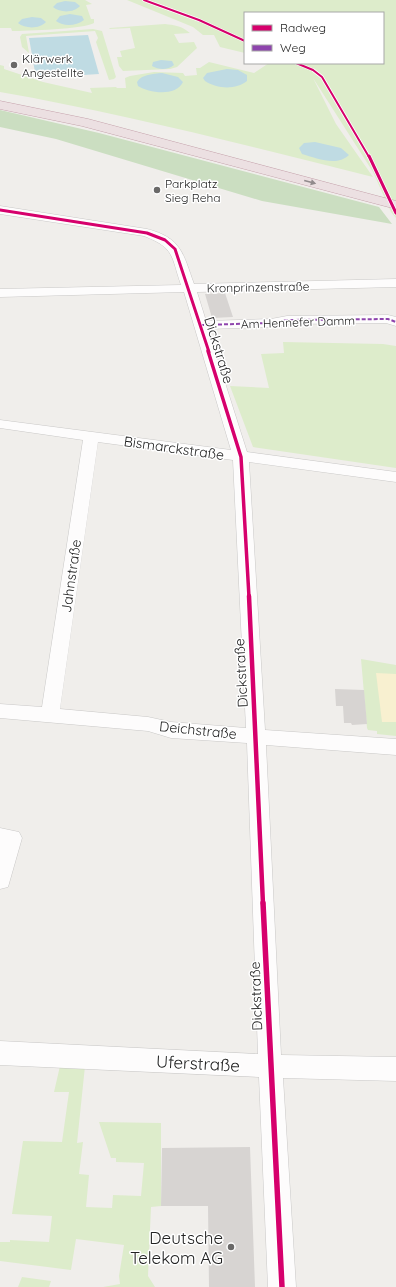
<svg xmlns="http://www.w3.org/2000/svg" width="396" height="1287" font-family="Quicksand,sans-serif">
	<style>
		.grass { fill: #ddeccb }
		.forest { fill: #cbdec1 }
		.sand { fill: #f8f0d0 }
		.water { fill: #bfdbe3 }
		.building { fill: #d7d4d2 }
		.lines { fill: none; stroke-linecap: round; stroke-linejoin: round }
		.minor-casing { stroke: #c9c8c7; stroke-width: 1 }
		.motorway-casing { stroke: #c5a2ac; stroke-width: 1 }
		.minor { fill: #fdfcfc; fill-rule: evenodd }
		.motorway { fill: #ece0e2; fill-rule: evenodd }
		.quiet { stroke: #8e44ad; stroke-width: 2; stroke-dasharray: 4 2; stroke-linecap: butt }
		.cycleway-far4-casing { stroke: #fff; stroke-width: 3.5 }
		.cycleway-far3-casing { stroke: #fff; stroke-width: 4.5 }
		.cycleway-far2-casing { stroke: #fff; stroke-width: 5.5 }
		.cycleway-far1-casing { stroke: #fff; stroke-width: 7 }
		.cycleway-casing { stroke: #fff; stroke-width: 8 }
		.cycleway-far4 { stroke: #d6006c; stroke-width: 2 }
		.cycleway-far3 { stroke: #d6006c; stroke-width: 3 }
		.cycleway-far2 { stroke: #d6006c; stroke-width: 3.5 }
		.cycleway-far1 { stroke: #d6006c; stroke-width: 4.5 }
		.cycleway { stroke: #d6006c; stroke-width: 5.5 }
		.oneway { fill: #918a8c }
		.poi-dot { fill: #6a6968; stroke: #fff; stroke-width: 1.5 }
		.labels { text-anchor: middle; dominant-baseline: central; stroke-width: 3; stroke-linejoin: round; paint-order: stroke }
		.far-poi-label { font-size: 12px; fill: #222; stroke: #fff; text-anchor: start }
		.far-street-label { font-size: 12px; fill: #222; stroke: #fff }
		.street-label { font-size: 14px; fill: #222; stroke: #fff }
		.near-street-label { font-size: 17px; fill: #222; stroke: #fff }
		.near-poi-label { font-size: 17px; fill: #222; stroke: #fff; text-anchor: end }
	</style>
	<rect width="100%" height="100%" fill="#f0eeeb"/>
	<path class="grass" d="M0 0H85L92 4 86 5 91 19H94V23C85 29 26 31 12 31L11 28H0Z
		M127 0H396V218L391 212 373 172 313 78 336 124 373 177C249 146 126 114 0 92V65L4 66V69L43 82 92 93 90 88 116 87 117 88H126L125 78 130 76 154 72 183 73 185 76 197 75 196 68H200L209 62 254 73 269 63H383V13H245V53L220 47 214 35H203L193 27Z
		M165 24C174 25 182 26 190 33L174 34 179 43 194 42 197 48 177 67 170 69 123 71 119 66 117 57H122L120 51 135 48 130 28 109 29 110 28Z
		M93 29 102 31 116 77 114 79 109 80 96 42 98 38 95 31 26 36 29 53 22 47 20 37 22 34Z
		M283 342 383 344 396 346V468L253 447 230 386 269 388 261 354 284 353Z
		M361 659 396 665V736L377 734V731L368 730 367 728Z
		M60 1066H85L77 1143 83 1142 79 1174 89 1175 86 1207 112 1208 113 1195 141 1196 144 1163 116 1162V1158H111L99 1122 161 1123V1206L151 1207 148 1276 155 1287H103L120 1284 119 1276 124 1245 76 1239 71 1270 0 1261V1242H10V1240L49 1242 52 1216 12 1214 23 1141 62 1142 69 1092H54Z
		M22 1277 51 1281 49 1287H18Z"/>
	<path class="forest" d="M0 110 99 133 379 207 392 224 262 201 56 139 0 127Z"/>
	<path class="sand" d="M376 673 396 674V722H382Z"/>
	<path class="water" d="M65 1 75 2 80 6C74 13 60 13 53 7L57 3Z
		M70 14 82 16 84 20C76 26 64 27 56 21L60 16Z
		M32 17 41 18 46 22C40 29 25 29 18 23L22 19Z
		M88 35 99 74 36 78 29 38Z
		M161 60 172 61 174 65C168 70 159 70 152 66L153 62Z
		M227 69 238 70 247 75V81C236 90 217 89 205 81L203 78 207 73Z
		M162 73 178 77 183 82C176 97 149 93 138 86L137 82C142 74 153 74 162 73Z
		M315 142 341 148 349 155C337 167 316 158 302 154L299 148 304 143Z"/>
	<path class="building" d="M225 293 233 317 212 318 205 294Z
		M335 689 364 690 367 724 352 725 351 723H344L343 706H336Z
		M250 1147 255 1287H209L208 1206H161L162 1148Z"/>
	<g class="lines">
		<g class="minor-casing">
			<path id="minor" d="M0 206 147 229C182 238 183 254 194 284L396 279V287L197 292 206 321 271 319 287 316 388 315 396 317V326L386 323 287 324 271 327 208 329 247 452 396 472V482L249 462 265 730 396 739V755L266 745 281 1055 396 1057V1081L283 1078 296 1287H268L259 1077 0 1065V1041L258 1054 247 743 171 738 148 731 0 718V704L42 707 83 440 0 428V420L231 450 184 292 0 297V289L181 285C171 256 175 248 144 236L0 214ZM98 442 233 460 246 728 171 722 148 717 60 709Z
				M0 828 19 832 22 838 8 887 0 889Z"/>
		</g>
		<g class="motorway-casing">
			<path id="motorway" d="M0 101 88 119 396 201V209L82 126 0 109Z"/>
		</g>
		<use href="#minor" class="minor"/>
		<use href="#motorway" class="motorway"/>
		<path class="quiet" d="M200 325 271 323 287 320 388 319 396 322"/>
		<g class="cycleway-far4-casing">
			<path id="cycleway-far4" d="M144 0 199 20 245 41
				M296 63 313 70 322 77 369 157"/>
		</g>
		<g class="cycleway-far3-casing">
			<path id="cycleway-far3" d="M369 156 396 213
				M0 210 147 233 165 240 175 249 209 352"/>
		</g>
		<g class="cycleway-far2-casing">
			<path id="cycleway-far2" d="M208 351 241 457 249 597"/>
		</g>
		<g class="cycleway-far1-casing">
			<path id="cycleway-far1" d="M249 596 263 904"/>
		</g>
		<g class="cycleway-casing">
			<path id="cycleway" d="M263 903 282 1287"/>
		</g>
		<use href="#cycleway-far4" class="cycleway-far4"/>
		<use href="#cycleway-far3" class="cycleway-far3"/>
		<use href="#cycleway-far2" class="cycleway-far2"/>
		<use href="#cycleway-far1" class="cycleway-far1"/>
		<use href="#cycleway" class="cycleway"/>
	</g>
	<defs><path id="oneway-solid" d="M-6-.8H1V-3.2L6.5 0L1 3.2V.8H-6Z"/></defs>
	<use class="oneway" href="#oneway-solid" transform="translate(310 182) rotate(15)"/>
	<g class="poi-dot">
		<circle cx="14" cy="65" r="4"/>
		<circle cx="157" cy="190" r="4"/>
		<circle cx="231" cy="1247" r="4"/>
	</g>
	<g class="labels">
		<g class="far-poi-label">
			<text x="22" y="58">Klärwerk<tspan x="22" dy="14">Angestellte</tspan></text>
			<text x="165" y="183">Parkplatz<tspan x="165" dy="14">Sieg Reha</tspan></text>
		</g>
		<g class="far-street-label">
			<text transform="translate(258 287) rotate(-1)">Kronprinzenstraße</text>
			<text transform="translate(298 322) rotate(-2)">Am Hennefer Damm</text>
		</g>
		<g class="street-label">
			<text transform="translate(219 350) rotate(73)">Dickstraße</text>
			<text transform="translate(174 448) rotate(8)">Bismarckstraße</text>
			<text transform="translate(71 576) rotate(-82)">Jahnstraße</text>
			<text transform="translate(241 673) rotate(-93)">Dickstraße</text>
			<text transform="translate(198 730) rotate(6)">Deichstraße</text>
			<text transform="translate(256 996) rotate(-92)">Dickstraße</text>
		</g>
		<g class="near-street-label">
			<text transform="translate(198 1063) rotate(3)">Uferstraße</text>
		</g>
		<g class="near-poi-label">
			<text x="223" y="1237">Deutsche<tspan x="223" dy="20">Telekom AG</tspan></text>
		</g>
	</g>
	<rect x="244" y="12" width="140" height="52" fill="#ffffff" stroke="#a7a7a7"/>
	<rect x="252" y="25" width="20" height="6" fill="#d6006c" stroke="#a7a7a7"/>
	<text x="280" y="32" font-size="12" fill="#222222">Radweg</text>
	<rect x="252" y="45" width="20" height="6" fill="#8e44ad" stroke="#a7a7a7"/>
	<text x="280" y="52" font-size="12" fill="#222222">Weg</text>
</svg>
